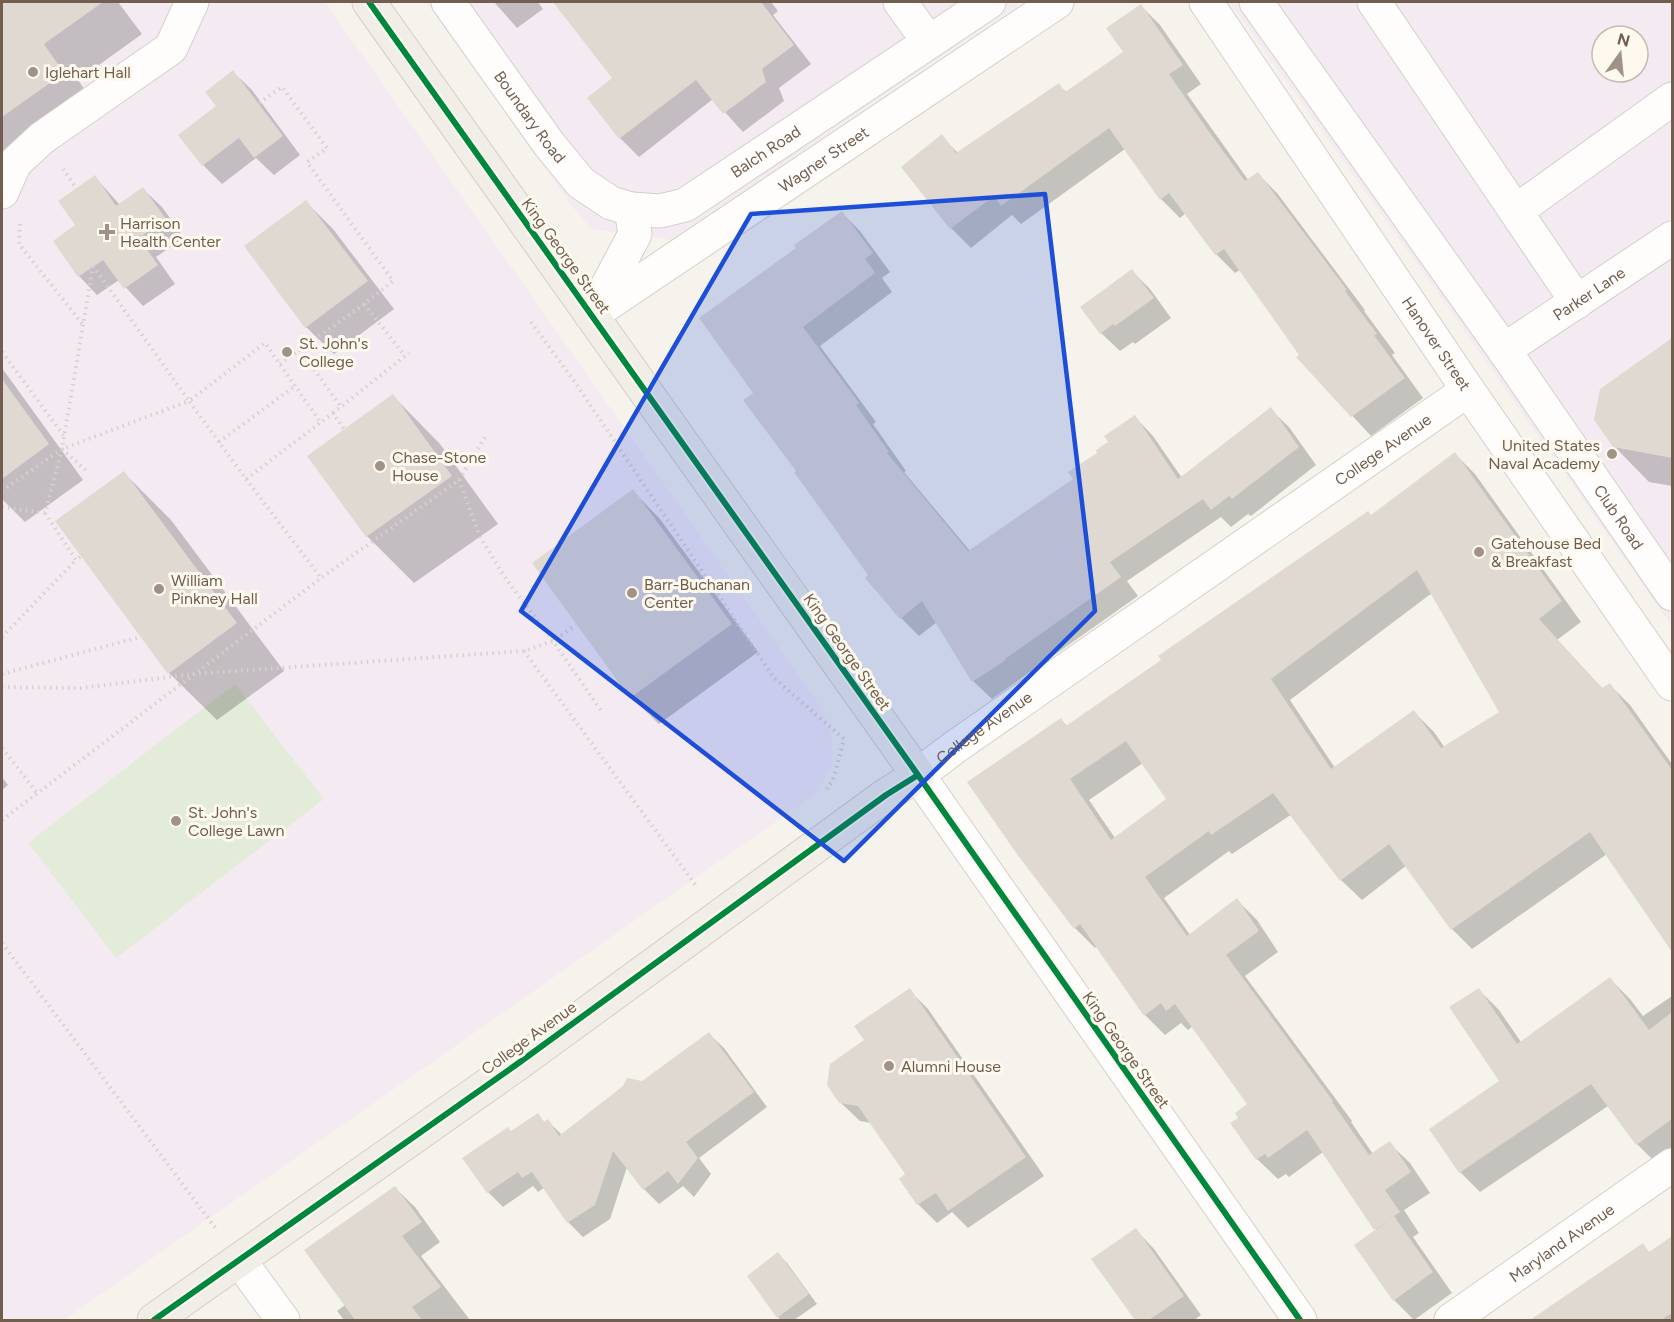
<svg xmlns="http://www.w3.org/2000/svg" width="1674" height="1322" font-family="Figtree,sans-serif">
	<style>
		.education { fill: #f4ebf2; fill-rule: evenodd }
		.green { fill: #e2ecd8 }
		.shadow { fill: #0003; fill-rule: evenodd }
		.building { fill: #dfd9d2; fill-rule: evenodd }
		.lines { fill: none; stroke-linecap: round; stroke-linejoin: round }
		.minor-casing { stroke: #d5d0ca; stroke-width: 35 }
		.major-casing { stroke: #d5cec7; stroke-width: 35 }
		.path { stroke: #d7d1cc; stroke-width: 4; stroke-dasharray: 1.5 4.5; stroke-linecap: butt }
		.minor { stroke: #fefdfc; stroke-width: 33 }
		.major { stroke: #f1eee7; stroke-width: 33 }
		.cycleway-casing { stroke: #fdf9ee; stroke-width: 10 }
		.cycleway { stroke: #00873e; stroke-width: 6 }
		.marked { fill: #1d4ed8; fill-opacity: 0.2; stroke: #1d4ed8; stroke-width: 4.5; stroke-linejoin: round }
		.poi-dot { fill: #a09286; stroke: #fdf9ee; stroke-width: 2 }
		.labels { text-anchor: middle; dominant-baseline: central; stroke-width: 6; stroke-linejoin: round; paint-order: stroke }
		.poi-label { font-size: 16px; fill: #725e4f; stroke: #fdf9ee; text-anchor: start }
		.street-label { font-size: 16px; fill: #725e4f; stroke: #fdf9ee }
	</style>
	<rect width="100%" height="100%" fill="#f6f3ec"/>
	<path class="education" d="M2 2H325L818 703 831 730 832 764 817 793 64 1320H2Z
		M426 2H1022L671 240 635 234 592 230 571 205Z
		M1229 2H1672V627L1430 282ZM1602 36H1638V72H1602Z"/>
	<path class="green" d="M235 684 324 799 116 958 28 843Z"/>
	<path class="shadow" d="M2 2H118L142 34 78 80 98 109 16 166 2 151Z
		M494 2H538L543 9 517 28Z
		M624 2H771L778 11 773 15 811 64 779 88 784 101 743 132 713 99 639 157 620 138 589 99 615 79 581 35Z
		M1141 6 1160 25 1201 84 1187 94 1249 181 1258 174 1277 193 1365 310 1364 311 1395 353 1392 355 1423 398 1371 436 1298 357 1301 355 1240 270 1235 273 1216 254 1186 213 1180 218 1161 199 1125 149 1021 224 1012 215 971 248 951 228 903 167 941 136 959 154 1059 85 1067 93 1125 52Z
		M233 72 252 90 300 155 274 175 256 158 222 184 203 165 218 107Z
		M95 177 120 205 143 189 162 207 184 238 156 257 175 284 143 306 119 280 97 295 79 276 77 226Z
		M306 202 333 229 394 309 334 354 306 327Z
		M842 213 860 231 890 272 882 278 892 292 820 346 876 422 873 424 906 471 904 472 970 551 1075 479 1135 417 1153 436 1182 478 1270 409 1289 427 1316 465 1251 516 1248 514 1231 527 1221 517 1127 581 1138 596 992 699 973 681 937 622 919 636 901 618 798 471 755 393 798 248Z
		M1132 271 1150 289 1171 318 1135 344 1133 342 1120 351 1101 333Z
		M1672 340V486L1649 482 1614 446 1601 390Z
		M2 368 83 480 25 522 2 499Z
		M393 396 440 444 498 524 414 583 367 536Z
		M1455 454 1475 474 1581 622 1557 640 1603 689 1610 685 1630 705 1672 764V949L1607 854 1472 949 1452 929 1407 865 1362 900 1341 880 1292 814 1232 854 1229 851 1164 898 1190 935 1237 900 1257 920 1278 952 1245 976 1352 1121 1351 1122 1373 1154 1389 1143 1410 1163 1430 1193 1404 1210 1419 1233 1413 1237 1452 1293 1414 1320 1394 1300 1377 1230 1323 1152 1289 1177 1286 1174 1278 1179 1257 1159 1232 1124 1240 1118 1250 1104 1193 1026 1188 1030 1181 1023 1165 1035 1145 1015 1097 946 1095 948 1075 928 1061 720 1068 727 1371 516ZM1432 593 1501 713 1445 748 1434 732 1414 712 1335 768 1290 700ZM1143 763 1169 799 1115 838 1089 800Z
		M124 473 171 520 284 671 217 720 169 673 57 521Z
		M633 491 660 519 758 652 659 724 631 697Z
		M2 777 8 785 2 790Z
		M1610 979 1630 999 1643 1016 1672 996V1153L1657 1164 1637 1144 1608 1106 1480 1192 1460 1172 1501 1081 1479 990 1499 1010 1521 1042Z
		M909 990 928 1009 1044 1176 968 1228 952 1212 937 1223 918 1204 901 1179 907 1175 871 1123 860 1121 840 1102 866 1041Z
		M709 1034 724 1048 767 1107 699 1158 711 1174 694 1197 683 1186 659 1204 644 1189 627 1167 610 1219 583 1237 568 1222 545 1187 538 1192 533 1186 503 1207 488 1192 512 1133 538 1115 545 1123 548 1121 562 1135 643 1083Z
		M395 1188 415 1207 440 1242 421 1256 470 1320H344L337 1311 345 1305Z
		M1136 1230 1154 1249 1201 1315 1194 1320H1137L1094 1260Z
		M1672 1238V1320H1536L1642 1245 1650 1253Z
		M778 1254 787 1263 817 1304 794 1320H781L778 1317Z"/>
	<path class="building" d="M2 2H103L44 44 64 73 2 117Z
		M553 2H761L794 45 762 69 766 82 723 114 696 80 619 139 587 98 612 78Z
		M1141 4 1183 65 1169 74 1207 129 1245 181 1258 172 1347 290 1345 291 1377 334 1374 335 1405 378 1351 417 1296 357 1299 355 1224 249 1215 255 1169 193 1160 200 1109 128 1001 206 994 196 950 229 901 167 942 134 956 153 1059 83 1065 92 1123 52 1106 28Z
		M233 70 283 136 254 158 239 138 202 166 178 135 216 106 205 92Z
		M95 175 116 206 143 187 166 219 139 238 158 265 124 289 103 260 78 277 53 241 75 225 58 201Z
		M306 200 368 281 305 328 244 246Z
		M842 211 873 253 865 259 875 273 803 327 859 403 856 405 889 452 887 453 968 551 1073 479 1068 472 1097 453 1096 450 1108 442 1104 436 1135 415 1178 479 1271 407 1299 447 1232 499 1229 496 1211 510 1203 499 1110 562 1121 577 1005 659 1006 660 972 682 922 601 900 619 865 578 868 575 794 472 796 471 743 400 753 393 699 318 796 248 794 245Z
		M1132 269 1154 298 1115 326 1113 324 1100 334 1080 307Z
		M1672 338V458L1613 447 1594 420 1600 389Z
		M2 379 49 444 2 479Z
		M393 394 452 476 366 537 307 456Z
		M1455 452 1562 601 1539 619 1602 688 1610 683 1672 770V952L1590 832 1451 930 1389 844 1340 881 1273 793 1211 835 1209 831 1145 877 1187 936 1237 898 1259 931 1226 955 1333 1101 1332 1102 1369 1155 1390 1141 1411 1172 1385 1190 1400 1212 1394 1216 1433 1272 1393 1301 1354 1245 1392 1218 1374 1230 1307 1130 1268 1158 1265 1154 1256 1160 1230 1123 1238 1118 1235 1113 1247 1104 1175 1004 1166 1011 1161 1003 1144 1016 1080 924 1074 929 1014 850 967 782 1061 718 1066 726 1161 660 1158 656 1178 642 1368 511 1371 515ZM1417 570 1499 712 1441 748 1414 710 1331 769 1271 679ZM1126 741 1166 799 1111 840 1070 779Z
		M124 471 237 623 168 674 55 521Z
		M633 489 732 624 630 698 532 563Z
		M1610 977 1649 1030 1672 1012V1119L1636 1145 1591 1084 1459 1173 1429 1129 1499 1081 1449 1007 1479 988 1517 1044Z
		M910 988 1026 1157 948 1211 936 1193 917 1205 899 1179 905 1174 858 1106 839 1103 827 1085 830 1064 864 1040 854 1026Z
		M709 1032 754 1092 686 1142 698 1158 678 1184 668 1171 643 1190 613 1151 595 1205 567 1223 532 1172 522 1178 518 1172 487 1193 462 1158 508 1127 511 1131 538 1113 544 1122 548 1119 559 1136 623 1086 627 1078 642 1081Z
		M395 1186 422 1222 402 1236 441 1287 412 1307 422 1320H355L304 1250Z
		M1136 1228 1184 1296 1149 1320H1135L1091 1259Z
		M1672 1236V1313L1661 1320H1530L1643 1243 1649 1252Z
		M778 1252 809 1294 777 1318 747 1276Z"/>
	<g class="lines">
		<g class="minor-casing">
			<g id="minor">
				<path id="s1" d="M448 2 549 144 581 183 611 203 631 209"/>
				<path d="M900 2 929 42"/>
				<path id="s2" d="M1206 2 1468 390 1672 684"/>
				<path id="s3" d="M1256 2 1504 350 1672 594"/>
				<path d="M1374 2 1577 302"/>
				<path d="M2 192 15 163 42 138 171 48 192 2"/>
				<path d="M1516 211 1672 99"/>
				<path id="s4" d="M594 311 635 234 631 209 660 211 685 205 989 2"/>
				<path id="s5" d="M591 315 1057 2"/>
				<path id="s6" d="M1504 350 1672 238"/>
				<path d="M240 1261 283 1320"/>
				<path id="s7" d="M1300 1320 918 775 955 747 1468 390"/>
				<path id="s8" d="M1451 1320 1672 1165"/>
			</g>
		</g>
		<g class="major-casing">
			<path id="major" d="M154 1320 520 1062 886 795 918 775 369 2"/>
		</g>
		<path class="path" d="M259 103 282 87 327 148 307 162 393 281 364 304 280 364
			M63 169 76 188
			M20 224 19 244 84 326
			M93 266 189 401 265 343 321 423
			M364 304 405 356
			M531 322 574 381 774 678 844 739 833 780 827 789
			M300 350 341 407
			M2 352 64 436
			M333 413 409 353
			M219 442 295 386
			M62 449 88 472
			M246 479 321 578
			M459 480 480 537 506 579 553 641 602 712
			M2 491 62 449 189 401 246 479 333 413 344 429
			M2 507 45 513 62 449 93 266
			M45 513 76 560 81 556
			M2 637 76 560
			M524 651 697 887
			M2 674 140 637
			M2 687 81 688 193 674 524 651 553 641 576 625
			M2 748 38 794
			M2 820 321 578 459 480 485 437
			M2 943 217 1230"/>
		<use href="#minor" class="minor"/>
		<use href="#major" class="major"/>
		<g class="cycleway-casing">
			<path id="cycleway" d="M369 2 918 775 1300 1320
				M154 1320 520 1062 886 795 918 775"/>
		</g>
		<use href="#cycleway" class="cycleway"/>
	</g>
	<path class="marked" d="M1045 194 1095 611 844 861 521 611 751 214Z"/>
	<g class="poi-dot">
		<circle cx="33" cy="72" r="6"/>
		<path d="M104 223h6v6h6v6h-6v6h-6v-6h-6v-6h6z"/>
		<circle cx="287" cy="352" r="6"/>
		<circle cx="1612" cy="454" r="6"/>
		<circle cx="380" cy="466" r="6"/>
		<circle cx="1479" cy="552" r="6"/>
		<circle cx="159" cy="589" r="6"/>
		<circle cx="632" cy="593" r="6"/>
		<circle cx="176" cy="821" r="6"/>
		<circle cx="889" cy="1066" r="6"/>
	</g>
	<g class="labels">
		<g class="poi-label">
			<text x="45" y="72">Iglehart Hall</text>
			<text x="120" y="223">Harrison<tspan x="120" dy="18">Health Center</tspan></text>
			<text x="299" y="343">St. John's<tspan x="299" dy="18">College</tspan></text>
			<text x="1600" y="445" text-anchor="end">United States<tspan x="1600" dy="18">Naval Academy</tspan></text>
			<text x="392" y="457">Chase-Stone<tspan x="392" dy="18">House</tspan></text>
			<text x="1491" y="543">Gatehouse Bed<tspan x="1491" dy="18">&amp; Breakfast</tspan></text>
			<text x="171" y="580">William<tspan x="171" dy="18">Pinkney Hall</tspan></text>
			<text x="644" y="584">Barr-Buchanan<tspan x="644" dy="18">Center</tspan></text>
			<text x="188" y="812">St. John's<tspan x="188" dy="18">College Lawn</tspan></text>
			<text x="901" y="1066">Alumni House</text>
		</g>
		<g class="street-label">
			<text stroke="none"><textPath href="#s1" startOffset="141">Boundary Road</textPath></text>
			<text stroke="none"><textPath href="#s4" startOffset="264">Balch Road</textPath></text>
			<text stroke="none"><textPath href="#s5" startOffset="280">Wagner Street</textPath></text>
			<text transform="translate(566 256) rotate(54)">King George Street</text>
			<text stroke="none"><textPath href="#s6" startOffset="102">Parker Lane</textPath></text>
			<text stroke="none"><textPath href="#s2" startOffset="412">Hanover Street</textPath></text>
			<text stroke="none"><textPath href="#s7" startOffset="1233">College Avenue</textPath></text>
			<text stroke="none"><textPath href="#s3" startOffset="630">Club Road</textPath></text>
			<text transform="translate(847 652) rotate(55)">King George Street</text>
			<text stroke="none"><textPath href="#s7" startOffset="747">College Avenue</textPath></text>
			<text transform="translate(529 1038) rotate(-36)">College Avenue</text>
			<text transform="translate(1126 1050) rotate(55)">King George Street</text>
			<text stroke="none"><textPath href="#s8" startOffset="135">Maryland Avenue</textPath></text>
		</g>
	</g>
	<rect width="1674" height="1322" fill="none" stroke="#725e4f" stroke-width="6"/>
	<g transform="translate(1620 54) rotate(15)"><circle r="28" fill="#fdf9ee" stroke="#c5bbae" stroke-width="1.5"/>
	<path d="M0-4.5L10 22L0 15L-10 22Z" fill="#a09286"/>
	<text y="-9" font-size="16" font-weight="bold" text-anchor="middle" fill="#725e4f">N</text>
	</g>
</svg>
